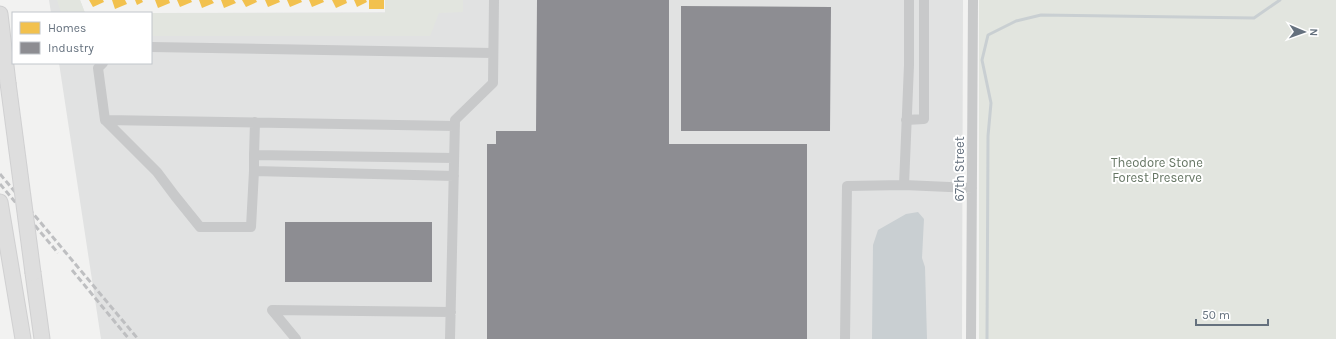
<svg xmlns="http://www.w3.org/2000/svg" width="1336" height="339" font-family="Karla,sans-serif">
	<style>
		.built { fill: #e1e2e2 }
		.green { fill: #e2e5df }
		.water { fill: #c9cfd2 }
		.homes { fill: #f2c14e }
		.industry { fill: #8d8d92 }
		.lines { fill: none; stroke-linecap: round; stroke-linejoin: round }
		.stream { stroke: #c9cfd2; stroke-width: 3 }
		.highway-casing { stroke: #d0d0d1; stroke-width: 17 }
		.minor { stroke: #c8c9ca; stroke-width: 10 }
		.highway { stroke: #dedede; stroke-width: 15 }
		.rail { stroke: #bebfc1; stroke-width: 3; stroke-dasharray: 6 3; stroke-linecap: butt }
		.highway-bridge-casing { stroke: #d0d0d1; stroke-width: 17; stroke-linecap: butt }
		.highway-bridge { stroke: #dedede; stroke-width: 15 }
		.labels { text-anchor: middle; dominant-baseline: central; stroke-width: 4; stroke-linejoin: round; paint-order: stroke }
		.park-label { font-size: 13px; fill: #667664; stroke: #fff }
		.street-label { font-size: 13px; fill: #65717e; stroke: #fff }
	</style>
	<rect width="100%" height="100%" fill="#f2f2f1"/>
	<path class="built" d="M49 0H80L85 13H51Z
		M463 0H963L962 339H101L59 63H151V13L463 12Z"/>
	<path class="green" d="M57 0H80L85 13H61Z
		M385 0H463V12L439 13 430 36H151V13H385Z
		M979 0H1336V339H979Z"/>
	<path class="water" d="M918 212 924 219 922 258 925 267 927 339H872L873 245 878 230 906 214Z"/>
	<path class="homes" d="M89 0H103L104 2 93 7Z
		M112 0H125L127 4 115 9Z
		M135 0H142L143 2 137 5Z
		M155 0H169L170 3 158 8Z
		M177 0H191L192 2 180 7Z
		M199 0H212L214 3 202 8Z
		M221 0H234L236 3 224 8Z
		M242 0H256L257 2 246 7Z
		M265 0H279L280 2 268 7Z
		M287 0H301L302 2 290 7Z
		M309 0H323L324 2 312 7Z
		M332 0H346L347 3 336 8Z
		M354 0H366L367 2 357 7Z
		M369 0H384V9H369Z"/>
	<path class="industry" d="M537 0H669V144H807V339H487V144H496V131H536Z
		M681 6 831 7 830 131H681Z
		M285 222H432V282H285Z"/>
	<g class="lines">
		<path class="stream" d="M987 339 988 136 991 103 982 60 988 35 1016 21 1041 15 1254 18 1280 0"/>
		<g class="highway-casing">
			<path id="highway" d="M0 14 8 83
				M0 202 23 339
				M33 273 42 339"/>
		</g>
		<path class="minor" d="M909 0V65L904 185 972 188
			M151 47 493 53
			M103 63 98 68 105 120 455 126
			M105 120 157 172 175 196 200 227H251L254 171
			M906 120 924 119V0
			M254 155 255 122
			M454 176 254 171V155L454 158
			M296 339 272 310 451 312
			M450 339 455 120 493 83 494 0
			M845 339 847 186 904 185
			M971 339 973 0"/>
		<use href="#highway" class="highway"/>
		<path class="rail" d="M0 174 138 339
			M0 184 58 253
			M72 270 129 339"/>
		<g class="highway-bridge-casing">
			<path id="highway-bridge" d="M8 83 33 273"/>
		</g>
		<use href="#highway-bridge" class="highway-bridge"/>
	</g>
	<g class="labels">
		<g class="park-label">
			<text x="1157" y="162">Theodore Stone<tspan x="1157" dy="15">Forest Preserve</tspan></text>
		</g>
		<g class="street-label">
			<text transform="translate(959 169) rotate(-90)">67th Street</text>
		</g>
	</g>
	<rect x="12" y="12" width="140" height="52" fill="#ffffff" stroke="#c1c6cb"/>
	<rect x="20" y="22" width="20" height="12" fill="#f2c14e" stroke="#c1c6cb"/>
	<text x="48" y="32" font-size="12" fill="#65717e">Homes</text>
	<rect x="20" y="42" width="20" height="12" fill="#8d8d92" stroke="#c1c6cb"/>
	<text x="48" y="52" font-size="12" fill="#65717e">Industry</text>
	<g transform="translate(1304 32) rotate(92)" stroke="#ffffff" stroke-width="3" paint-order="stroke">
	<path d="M0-3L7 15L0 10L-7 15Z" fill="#65717e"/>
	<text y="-6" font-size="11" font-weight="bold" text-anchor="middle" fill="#65717e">N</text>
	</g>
	<path d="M1196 319v6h72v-6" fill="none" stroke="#65717e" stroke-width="2"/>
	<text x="1202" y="319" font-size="12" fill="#65717e" stroke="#ffffff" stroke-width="3" paint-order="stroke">50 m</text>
</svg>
